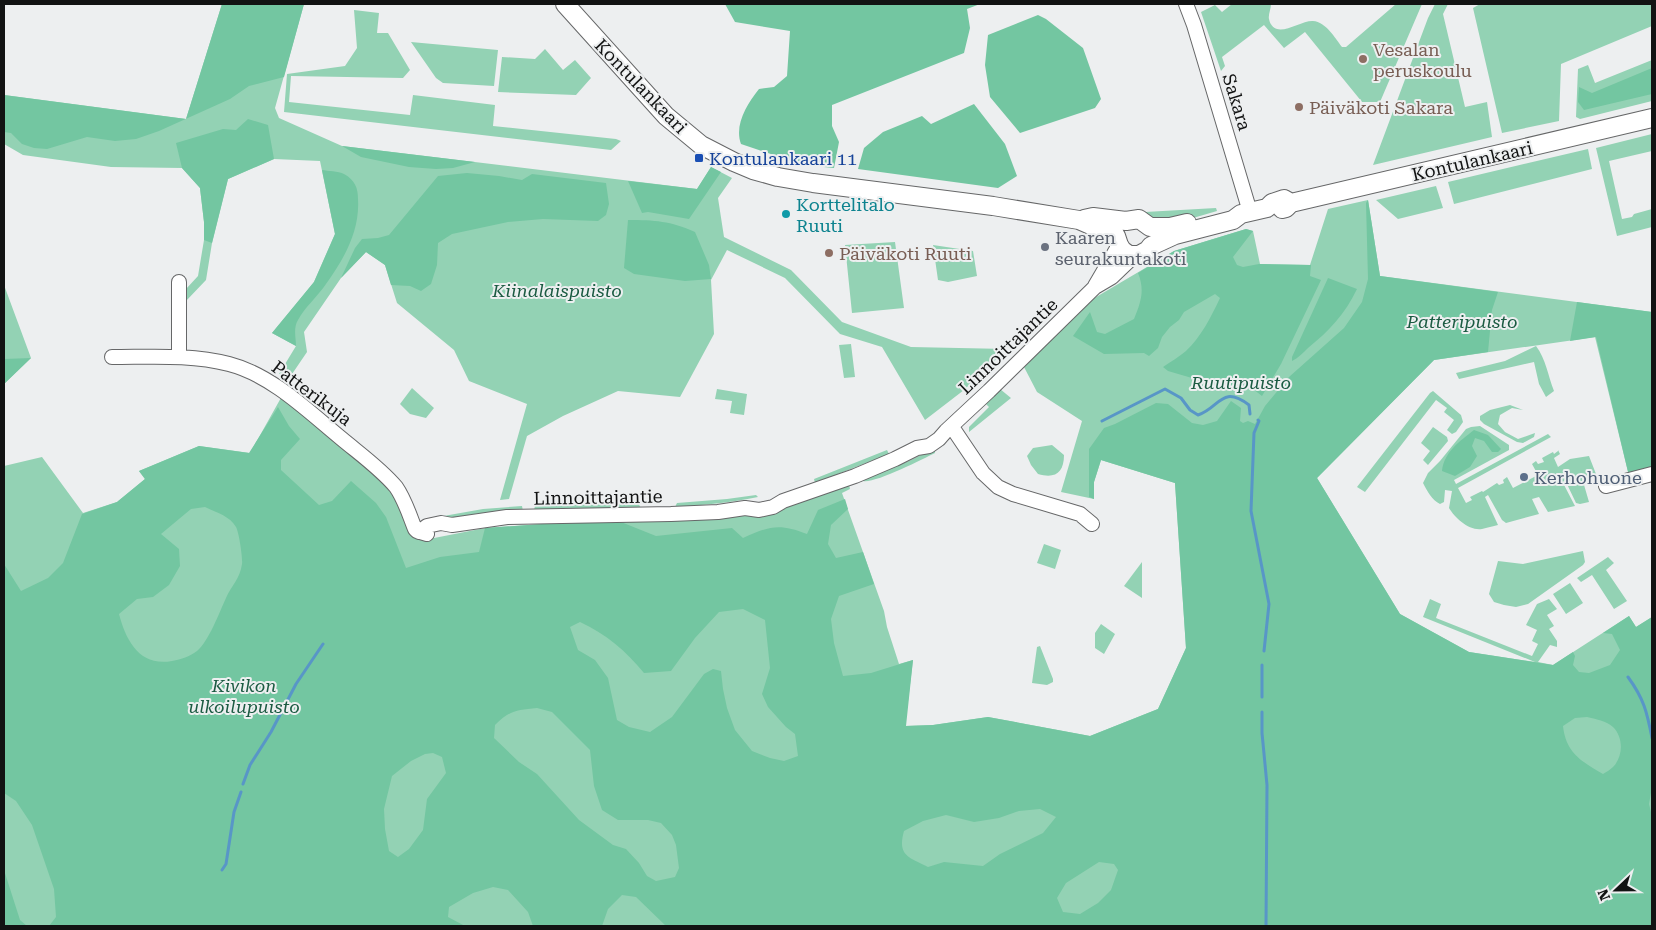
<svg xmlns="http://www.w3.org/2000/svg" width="1656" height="930" font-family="'Roboto Serif',serif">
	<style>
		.green { fill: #93d2b4 }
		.forest { fill: #73c6a1; fill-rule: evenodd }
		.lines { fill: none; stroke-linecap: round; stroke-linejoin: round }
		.stream { stroke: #5896c7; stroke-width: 3 }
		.minor-casing { stroke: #666768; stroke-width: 16 }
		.major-casing { stroke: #666768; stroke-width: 20 }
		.minor { stroke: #fff; stroke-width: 14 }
		.major { stroke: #fff; stroke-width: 18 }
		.education-dot { fill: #8d6e63; stroke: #edeff0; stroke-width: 2 }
		.transit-dot { fill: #1a4fb4; stroke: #edeff0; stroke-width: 2 }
		.culture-dot { fill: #0f9aa8; stroke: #edeff0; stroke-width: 2 }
		.worship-dot { fill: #6b7280; stroke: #edeff0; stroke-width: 2 }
		.service-dot { fill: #5c6f8a; stroke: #edeff0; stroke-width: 2 }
		.labels { text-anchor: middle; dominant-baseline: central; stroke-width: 4; stroke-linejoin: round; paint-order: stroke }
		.education-label { font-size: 18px; fill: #785e54; stroke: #edeff0; text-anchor: start }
		.street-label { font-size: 18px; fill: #121313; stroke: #edeff0 }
		.transit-label { font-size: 18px; fill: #164399; stroke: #edeff0; text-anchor: start }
		.culture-label { font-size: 18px; fill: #0d838f; stroke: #edeff0; text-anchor: start }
		.worship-label { font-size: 18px; fill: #5b616d; stroke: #edeff0; text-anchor: start }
		.park-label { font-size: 18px; font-style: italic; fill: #1b5b42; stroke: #edeff0 }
		.service-label { font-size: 18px; fill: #4e5e75; stroke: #edeff0; text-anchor: start }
	</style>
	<rect width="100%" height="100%" fill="#edeff0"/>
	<path class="green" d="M222 4H304L275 108 279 118 342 146 697 189 711 167 732 178 718 198 724 237 791 270 842 322 911 347 1007 349 964 390 925 420 882 347 840 334 785 278 727 250 711 280 714 334 680 397 618 391 563 416 527 436 509 499 500 500 527 404 469 381 454 350 397 303 385 265 366 252 341 278 304 332 307 352 290 377 279 374 296 346 272 333 314 282 335 234 320 161 274 159 228 179 212 243 206 280 186 301V289L198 276 204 240V222L200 188 182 168 111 167 23 155 4 144V95L186 119Z
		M1232 4H1271C1271 9 1268 15 1269 19 1274 42 1300 20 1313 21 1326 22 1335 38 1342 47H1346L1396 4H1422L1380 102H1362L1305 32 1284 48 1264 25 1222 57 1225 66 1221 71 1201 12 1215 5 1222 12Z
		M1435 4H1448L1443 14 1465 107 1487 102 1492 137 1373 165 1428 18Z
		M1480 4H1652V26L1561 64 1559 121 1502 133 1473 8Z
		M354 10 379 13 377 33H388L410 70 403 78 291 76 289 102 410 115 413 95 495 105 493 126 616 139 621 141 611 150 284 112 287 74 345 66 357 48Z
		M411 42 498 50 494 86 443 83 436 78Z
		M545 49 563 70 575 60 591 78 576 95 498 92 502 57 535 59Z
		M1652 60V101L1580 119 1576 117 1578 69 1588 65 1595 83Z
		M1652 134V151L1609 161 1622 219 1632 217 1634 214 1652 209V227L1617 236 1596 148Z
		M1588 149 1592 169 1454 204 1448 182Z
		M1436 186 1443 208 1398 219 1376 200Z
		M1368 200 1380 276 1652 312 1629 476 1595 337 1434 360 1317 478 1400 614 1469 652 1535 662 1423 617 1430 599 1441 604 1436 618 1532 656 1538 644 1532 641 1537 630 1526 625 1537 604 1549 599 1557 609 1547 615 1554 626 1549 629 1557 641V647L1550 645 1538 662 1553 665 1629 616 1636 627 1652 617V926H4V466L42 457 83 513 117 502 145 479 139 471 199 446 250 453 282 396 380 475 398 498 412 535 417 539 424 540 485 528 542 524 674 521 743 516 783 508 849 485 850 489 842 493 884 611 887 627 899 664 913 660 905 726 933 725 988 717 1090 736 1158 709 1186 648 1175 483 1101 460 1094 482V499L1061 492 1082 421 1037 392 1024 367 1086 303 1174 251 1246 229 1253 231 1260 264 1310 265 1328 209Z
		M1216 208 1217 211 1169 225 1145 216V212Z
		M895 242 904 308 852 313 845 245Z
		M933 245 973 251 977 276 948 282 938 280Z
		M4 285 31 358 4 384Z
		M851 344 855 377 844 378 839 345Z
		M1536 346C1546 359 1548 376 1554 391L1546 397 1539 384 1534 362 1459 379 1456 373 1505 361Z
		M412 388 434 408 426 418 410 414 400 404Z
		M717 389 747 394 744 415 730 413 732 401 715 399Z
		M1000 389 1011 398 969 432V427L989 407 986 404Z
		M1433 391 1461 415 1463 422 1456 432 1452 434 1447 430 1454 420 1444 412 1447 408 1436 400 1365 492 1357 487 1430 393Z
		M1510 405 1523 410 1512 408 1500 415 1498 424 1505 432 1518 439 1535 433 1534 437 1523 443 1517 442 1484 424 1480 420V416L1490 410Z
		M1480 426 1509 445V450L1454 480 1456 484 1548 434 1551 437 1458 488 1466 503 1472 500 1470 497 1482 491 1483 492 1497 483 1499 485 1504 483 1503 480 1507 477 1513 488 1538 475 1532 464 1536 461 1538 464 1544 462 1542 458 1553 452 1554 454 1558 451V450L1560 454 1554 458 1558 467 1570 459 1589 456 1596 474 1582 478 1589 502 1580 504 1576 503 1565 480 1563 483 1575 506 1548 512 1539 497 1532 499 1539 514 1506 523 1502 520 1488 495 1485 497 1498 525C1493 526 1487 528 1482 529 1469 531 1455 518 1449 508L1452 491 1445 490 1444 502 1440 504C1432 500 1427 491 1423 483L1428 473 1440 461 1466 429 1471 427Z
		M1433 427 1447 437 1448 441 1428 465 1423 460 1430 451 1421 443Z
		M1052 445 1064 455C1064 473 1055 479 1038 474L1031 465 1027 456 1033 448Z
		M935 448V453C923 459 874 484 863 481L862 479 909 461Z
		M887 450 889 454 815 483 814 479Z
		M756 495 758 497C730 503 703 505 675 507L677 503 727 499Z
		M638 503 641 508 534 510 535 506Z
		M522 506 523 511 481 513 437 520 438 517 483 509Z
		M1044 544 1061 550 1055 569 1037 563Z
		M1583 551 1585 562 1583 565 1528 604 1516 607 1504 605 1494 602 1489 594 1498 561 1523 564Z
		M1608 557 1614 563 1606 570 1627 601 1614 609 1592 575 1581 582 1577 578Z
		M1142 562V598L1124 586Z
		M1570 583 1583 603 1566 614 1553 594Z
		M1101 624 1115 634 1104 654 1095 648V633Z
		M1040 646 1053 679V682L1047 685 1032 683 1037 647Z"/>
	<path class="forest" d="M222 4H304L284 77 249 86 230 99 159 131 136 139 115 141 87 137 47 149 34 148 22 144 11 133 4 132V95L186 119Z
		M725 4H980L967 9 970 28 964 53 832 105V126L839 142 834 168 803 165 741 144C734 125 747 104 759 89L774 87 787 76 790 31 735 22Z
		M1038 15 1046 19 1083 48 1101 99 1095 108 1020 133 990 97 985 65 988 35Z
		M1652 68V94L1584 110 1578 102 1579 87 1592 93Z
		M974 104 1005 144 1017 176 998 188 858 169 864 148 883 132 922 116 931 124Z
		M248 119 268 125 274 159 228 179 212 243 204 240V222L200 188 182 168 176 143 223 129 236 130Z
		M342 146 475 162 453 168 436 169 409 167 361 157Z
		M711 167 721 172 689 219 648 212 642 213 628 181 697 189Z
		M322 170C328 171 338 171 344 174 355 180 358 188 358 199 360 231 344 259 326 284 318 296 305 307 298 320 293 328 296 338 296 346L272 333 314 282 335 234Z
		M467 173 499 176 522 180 532 174 606 183 609 204 606 215 598 221 543 219 508 222 452 234 438 243 437 265 431 284 421 291 410 286 391 285 385 265 366 252 341 278 355 248 362 239 378 238 389 235 438 176Z
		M1368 200 1380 276 1498 292 1492 310 1488 352 1434 360 1317 478 1400 614 1469 652 1553 665 1573 652 1575 656 1573 665 1579 672 1589 673 1610 665 1620 650 1612 634 1603 633 1629 616 1636 627 1652 617V787L1649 804 1652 816V926H666L636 897 622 895 608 909 602 926H533L528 912 508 890 493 887 473 893 449 907 448 917 465 926H49L56 917 54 889 32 825 16 801 4 793V564L21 591 48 578 63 563 82 514 117 502 145 479 139 471 199 446 249 453 278 407 289 426 300 439 281 460V470L319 505 332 501 351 481 376 503 386 517 406 568 440 557 479 552 485 528 542 524 621 522 656 536 732 528 743 538C770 526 779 523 807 534L818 510 845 499 848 509 831 525 828 544 836 558 863 552 874 584 839 596 831 619 834 643 843 676 871 673 913 660 906 726 933 725 988 717 1090 736 1158 709 1186 648 1175 483 1101 460 1094 482V499L1089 497V449L1104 428 1115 424 1156 403 1168 404 1192 423 1203 425 1217 421 1231 401 1241 408 1240 421 1243 423 1248 421 1255 424 1265 406 1289 377 1344 328 1362 302 1368 279 1366 203ZM205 507C215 512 230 516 236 527 239 532 243 559 242 564 240 579 231 586 226 598 219 613 209 641 197 651 189 657 182 659 172 661 140 667 126 641 119 614L137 599 153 597 169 585 180 566 179 549 161 534 191 509ZM743 609 765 620 770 668 762 694 768 707 786 727 795 734 798 756 784 761 770 758 752 751 735 730 727 708 723 689 721 671 713 669 704 674 672 717 650 732 629 727 617 720 608 678 595 660 578 650 570 627 580 622C606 634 626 651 644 673L671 671 695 638 719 612ZM537 708 552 712 590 750 594 786 602 810 618 820H648L661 823 672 835 676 845 679 868 675 877 656 881 647 876 639 863 626 849 613 845 579 820 537 774 519 762 494 738 495 725C510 710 517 710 537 708ZM1587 717C1595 719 1607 721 1613 727 1624 738 1623 757 1613 767 1610 770 1606 772 1603 774 1581 761 1566 753 1563 726L1575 718ZM433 753 442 757 446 773 427 799 423 830 409 849 398 857 389 851 385 829 384 809 392 776 411 761 425 754ZM1040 809 1056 817 1043 833 1000 854 983 866 944 862 928 867C909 857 897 856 904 831L923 821 946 815 974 822 999 818 1019 811ZM1099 862 1114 864 1118 870 1111 890 1098 903 1080 914 1063 912 1057 898 1066 883Z
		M628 220C655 220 670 221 695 232L709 265 711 279 685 281 634 274 624 268Z
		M1246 229 1253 231 1233 257 1237 265 1243 267 1259 264 1311 265 1310 276 1321 280 1281 364 1262 396 1249 386 1209 383 1168 371 1163 367C1170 362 1179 357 1186 351 1201 337 1211 317 1220 298L1215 294 1184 312 1179 320 1170 327 1162 337 1158 348 1149 356 1144 353 1104 354 1073 336 1090 312 1097 332 1105 334 1134 319C1141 302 1145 290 1138 273L1174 251Z
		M1328 278 1357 289C1345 314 1329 331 1308 348 1303 353 1298 358 1292 361V357Z
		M1577 302 1652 312V470L1629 476 1596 337 1570 341Z
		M31 358 4 384V359Z
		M1474 430 1488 435 1501 449 1498 452H1492L1484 441 1475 438 1472 446 1477 456 1470 467 1455 476 1442 471C1444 452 1460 441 1474 430Z
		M4 870 20 920 27 926H4Z"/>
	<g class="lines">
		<path class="stream" d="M1258 420 1259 421 1254 433 1251 511 1269 604 1264 651
			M1102 421 1165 389 1181 398 1190 410 1198 415C1220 408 1221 384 1249 405L1250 414
			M1628 677C1644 699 1647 712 1652 738
			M1262 697V665
			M1262 712V733L1267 785 1266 926
			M243 784 250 765 271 732 296 684 323 644
			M222 870 226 864 234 812 241 792"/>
		<g class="minor-casing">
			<path id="minor" d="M1186 4 1194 25 1250 212
				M179 282V356
				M1095 286 1119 245
				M112 357C151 357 191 354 229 364 272 375 309 412 342 439 360 454 381 469 396 487 405 500 409 514 415 529L417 531 427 534
				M952 427 983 473 998 487 1013 494 1080 514 1092 524
				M1606 486 1652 474
				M419 532 427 526 441 523 452 525 507 517 671 514 718 512 745 508 759 510 773 507 783 501 855 476 895 459 917 448 929 446 939 439 946 431 989 391 1095 287 1112 277 1135 255"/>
		</g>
		<g class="major-casing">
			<path id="major" d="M565 4 666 116 701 145 734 162 753 170 778 177 813 183 993 206 1079 220 1116 236 1119 245 1122 250 1129 255H1139L1148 250 1151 246 1175 235 1233 220 1241 214 1267 208 1272 203 1284 199 1291 203
				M1282 209 1286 208 1291 203 1652 118
				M1084 219 1093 217 1126 221 1139 219 1150 227H1170L1187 223"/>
		</g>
		<use href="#minor" class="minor"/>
		<use href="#major" class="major"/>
	</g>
	<g class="education-dot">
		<circle cx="1363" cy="59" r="5"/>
		<circle cx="1299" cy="107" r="5"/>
		<circle cx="829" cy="253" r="5"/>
	</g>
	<rect class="transit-dot" x="694" y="153" width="10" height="10" rx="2.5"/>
	<circle class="culture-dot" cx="786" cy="214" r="5"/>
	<circle class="worship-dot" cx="1045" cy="247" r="5"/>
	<circle class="service-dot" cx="1524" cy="477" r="5"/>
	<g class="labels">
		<g class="education-label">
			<text x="1373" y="49">Vesalan<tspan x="1373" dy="21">peruskoulu</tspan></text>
			<text x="1309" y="107">Päiväkoti Sakara</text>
			<text x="839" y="253">Päiväkoti Ruuti</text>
		</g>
		<g class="street-label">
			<text transform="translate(641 86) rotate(46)">Kontulankaari</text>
			<text transform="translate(1237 102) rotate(73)">Sakara</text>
			<text transform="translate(1472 161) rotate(-13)">Kontulankaari</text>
			<text transform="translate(1008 346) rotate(-44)">Linnoittajantie</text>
			<text transform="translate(312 393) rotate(37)">Patterikuja</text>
			<text transform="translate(598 497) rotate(-1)">Linnoittajantie</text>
		</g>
		<g class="transit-label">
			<text x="709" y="158">Kontulankaari 11</text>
		</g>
		<g class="culture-label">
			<text x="796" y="204">Korttelitalo<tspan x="796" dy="21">Ruuti</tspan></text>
		</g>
		<g class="worship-label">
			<text x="1055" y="237">Kaaren<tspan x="1055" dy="21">seurakuntakoti</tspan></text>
		</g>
		<g class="park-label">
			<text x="557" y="290">Kiinalaispuisto</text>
			<text x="1462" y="321">Patteripuisto</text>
			<text x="1241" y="382">Ruutipuisto</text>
			<text x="244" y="685">Kivikon<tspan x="244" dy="21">ulkoilupuisto</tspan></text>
		</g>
		<g class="service-label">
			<text x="1534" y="477">Kerhohuone</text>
		</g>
	</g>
	<rect width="1656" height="930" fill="none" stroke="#121313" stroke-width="10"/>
	<g transform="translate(1616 890) rotate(248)" stroke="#edeff0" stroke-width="4" paint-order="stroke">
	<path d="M0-4L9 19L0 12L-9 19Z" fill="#121313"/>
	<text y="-8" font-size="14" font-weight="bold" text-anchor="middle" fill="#121313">N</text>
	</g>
</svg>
